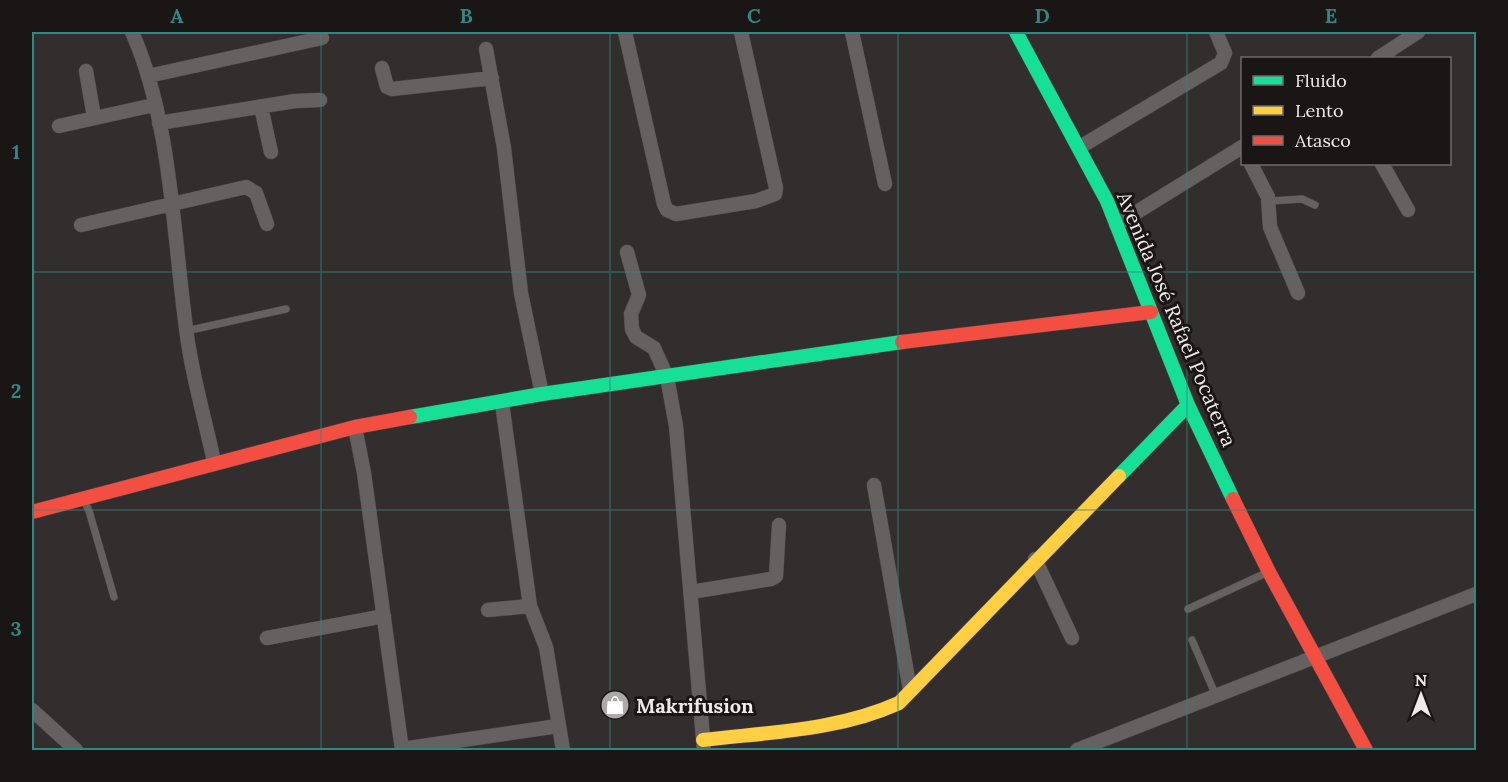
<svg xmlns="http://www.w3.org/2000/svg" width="1508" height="782" font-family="Lora,serif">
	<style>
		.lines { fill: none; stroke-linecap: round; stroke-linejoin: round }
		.lane-casing { stroke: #4e4949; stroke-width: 8 }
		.street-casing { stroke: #4e4949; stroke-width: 15 }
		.fast-casing { stroke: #4e4949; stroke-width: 15 }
		.slow-casing { stroke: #4e4949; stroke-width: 15 }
		.jam-casing { stroke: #4e4949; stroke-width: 15 }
		.lane { stroke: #656161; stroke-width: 7 }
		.street { stroke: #656161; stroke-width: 14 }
		.fast { stroke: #16e098; stroke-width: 14 }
		.slow { stroke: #ffcf43; stroke-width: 14 }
		.jam { stroke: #f24e42; stroke-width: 14 }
		.grid { fill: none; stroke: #318781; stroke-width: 1.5; stroke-opacity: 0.55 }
		.labels { text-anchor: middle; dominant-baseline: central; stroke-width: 6; stroke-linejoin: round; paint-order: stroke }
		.street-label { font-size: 20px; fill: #f0eaea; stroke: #1a1616 }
		.poi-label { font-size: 20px; font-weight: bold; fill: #f0eaea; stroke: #1a1616; text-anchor: start }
		.neatline { fill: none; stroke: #318781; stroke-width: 2 }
		.grid-label { font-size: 20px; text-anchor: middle; font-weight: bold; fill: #318781 }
	</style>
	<rect width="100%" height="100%" fill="#332e2e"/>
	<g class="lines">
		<g class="lane-casing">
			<path id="lane" d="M1269 201 1302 199 1315 205
				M186 331 286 309
				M84 500 89 511 114 597
				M1188 609 1266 573
				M1192 640 1216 696"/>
		</g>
		<g class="street-casing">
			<path id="street" d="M132 32C171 120 173 232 186 328 191 373 205 418 214 462
				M625 32 664 204 667 210 676 214 756 201 775 194 776 188 741 32
				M852 32 885 184
				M486 49 504 148 521 293 542 394
				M1378 58 1418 32
				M382 68 387 87 392 89 492 78
				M86 71 94 117
				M148 76 322 38
				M261 107 271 152
				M159 123 295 101 320 100
				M59 126 154 105
				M1080 147 1221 63 1225 53 1216 32
				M1251 164 1268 197 1270 227 1298 293
				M1382 164 1408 210
				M81 225 246 187 256 193 267 224
				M1116 225 1242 147
				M627 252 639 295 631 314 632 329 636 337 654 348 667 377 676 426 704 750
				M502 403 530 606 546 647 563 750
				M355 427 364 473 402 750
				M874 485 910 690
				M1035 559 1072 638
				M691 592 771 579 776 576 779 525
				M488 610 530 606
				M267 638 384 616
				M32 710 76 750
				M402 749 558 726
				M1077 750 1476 594"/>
		</g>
		<g class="fast-casing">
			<path id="fast" d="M1016 32 1107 201 1188 405 1233 499
				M410 417 542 394 902 342
				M1119 476 1188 405"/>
		</g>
		<g class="slow-casing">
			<path id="slow" d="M703 740C769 732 837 731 899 703L1119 476"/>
		</g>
		<g class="jam-casing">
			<path id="jam" d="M902 342 1151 312
				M1233 499 1269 572 1366 750
				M32 512 355 427 410 417"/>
		</g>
		<use href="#lane" class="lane"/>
		<use href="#street" class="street"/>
		<use href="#fast" class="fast"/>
		<use href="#slow" class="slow"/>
		<use href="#jam" class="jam"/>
	</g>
	<path class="grid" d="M321 32V750M610 32V750M898 32V750M1187 32V750M32 272H1476M32 510H1476"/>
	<defs>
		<g id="shop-disc" transform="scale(1.5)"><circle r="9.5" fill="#aea8a8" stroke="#1a1616"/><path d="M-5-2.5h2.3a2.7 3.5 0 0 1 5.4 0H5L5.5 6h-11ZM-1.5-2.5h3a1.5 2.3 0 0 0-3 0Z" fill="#fff"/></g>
	</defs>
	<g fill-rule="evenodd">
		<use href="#shop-disc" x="615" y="705"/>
	</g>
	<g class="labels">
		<g class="street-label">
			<text transform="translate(1177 319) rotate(67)">Avenida José Rafael Pocaterra</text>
		</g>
		<g class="poi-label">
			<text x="636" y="705">Makrifusion</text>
		</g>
	</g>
	<rect width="1508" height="782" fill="none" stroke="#1a1616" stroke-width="66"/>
	<rect x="1241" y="57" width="210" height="108" fill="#1a1616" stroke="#706b6b" stroke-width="1.5"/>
	<rect x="1253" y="76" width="30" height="9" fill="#16e098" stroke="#706b6b" stroke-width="1.5"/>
	<text x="1295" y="87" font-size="18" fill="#f0eaea">Fluido</text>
	<rect x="1253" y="106" width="30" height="9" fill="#ffcf43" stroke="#706b6b" stroke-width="1.5"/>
	<text x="1295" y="117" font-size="18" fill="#f0eaea">Lento</text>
	<rect x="1253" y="136" width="30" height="9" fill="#f24e42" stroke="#706b6b" stroke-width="1.5"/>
	<text x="1295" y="147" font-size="18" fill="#f0eaea">Atasco</text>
	<g transform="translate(1421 695)" stroke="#1a1616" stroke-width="4.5" paint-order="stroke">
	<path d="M0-4.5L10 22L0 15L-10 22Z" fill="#f0eaea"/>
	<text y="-9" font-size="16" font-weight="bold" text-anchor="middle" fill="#f0eaea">N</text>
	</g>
	<rect x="33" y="33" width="1442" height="716" class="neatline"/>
	<g class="grid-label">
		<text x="177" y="23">A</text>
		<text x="466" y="23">B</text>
		<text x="754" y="23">C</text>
		<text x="1042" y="23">D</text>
		<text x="1331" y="23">E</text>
		<text x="16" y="159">1</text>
		<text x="16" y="398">2</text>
		<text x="16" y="636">3</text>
	</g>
</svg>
